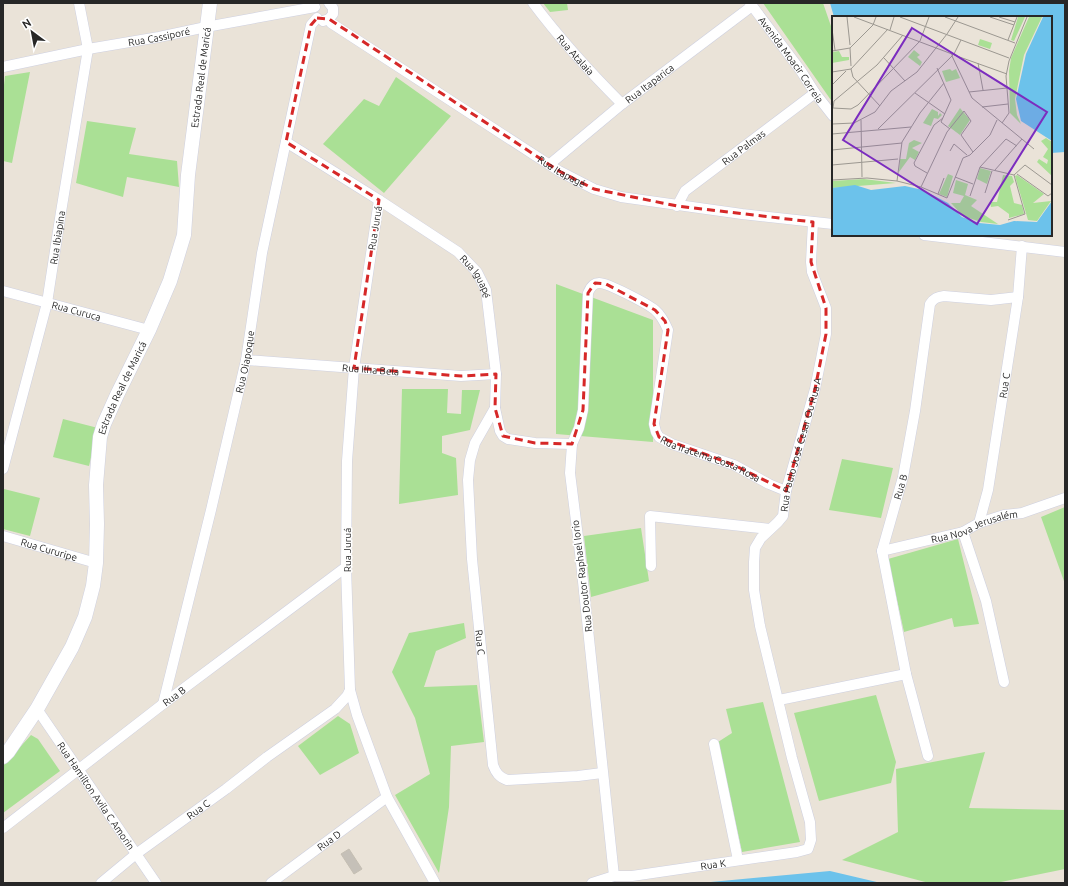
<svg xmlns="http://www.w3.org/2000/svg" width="1068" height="886" font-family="Ubuntu,sans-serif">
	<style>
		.green { fill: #aae095 }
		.water { fill: #6cc2eb }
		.building { fill: #c5c0b8; stroke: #c5bfb3 }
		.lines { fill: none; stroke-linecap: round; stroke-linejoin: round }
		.street-casing { stroke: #ced0e0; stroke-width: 11 }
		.secondary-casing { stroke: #ced0e0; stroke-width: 15 }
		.street { stroke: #fff; stroke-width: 10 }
		.secondary { stroke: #fff; stroke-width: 14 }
		.marked { fill: none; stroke: #d62828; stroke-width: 3; stroke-dasharray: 8 5; stroke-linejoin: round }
		.labels { text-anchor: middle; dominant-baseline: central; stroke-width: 3; stroke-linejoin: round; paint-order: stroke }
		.street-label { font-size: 10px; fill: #272727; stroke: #fff }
		.inset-road { fill: none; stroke: #9c9891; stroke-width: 1 }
		.view { fill: #7b2cbf; fill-opacity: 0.15; stroke: #7b2cbf; stroke-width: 2 }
		.inset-edge { fill: none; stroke: #272727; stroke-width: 2 }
	</style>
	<rect width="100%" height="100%" fill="#eae3d8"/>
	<path class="green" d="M543 3H567L568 10 550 12Z
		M763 3H823L833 32V103Z
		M30 72 12 163 3 161V94L5 76Z
		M396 77 451 116 384 193 323 144 364 99 379 106Z
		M87 121 136 128 129 154 177 161 179 187 127 177 123 197 76 183Z
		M556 284 653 320V442L556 434Z
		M402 389H448L447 413 461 414 462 390H480L470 430 442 436V453L456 458 458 495 399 504Z
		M63 419 98 428 89 466 53 457Z
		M842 459 893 468 881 518 829 510Z
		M4 489 40 498 30 536 3 529V495Z
		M1065 507V584L1041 517Z
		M641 528 649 581 591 597 584 536Z
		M958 539 979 624 954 627 952 618 904 632 888 559Z
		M464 623 466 638 436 651 424 687 477 685 484 742 451 746 449 807 439 873 395 795 430 774 415 718 392 672 409 633Z
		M876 695 896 762 891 783 819 801 794 713Z
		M763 702 800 842 742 852 718 742 732 733 726 709Z
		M338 716 350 724 359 753 320 775 298 746Z
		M31 735 38 739 60 771 3 813V766Z
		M985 752 969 808 1065 810V869L996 883H929L842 860 898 832 896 769Z"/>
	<path class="water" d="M830 3H1065V152L1051 153V17H834Z
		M830 871 881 883H700Z"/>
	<path class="building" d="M349 849 362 869 354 874 341 854Z"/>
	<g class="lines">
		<g class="street-casing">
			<g id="street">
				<path id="s1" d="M533 3C560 39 590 72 622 104"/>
				<path id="s2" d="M750 3 801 71 815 93 833 116"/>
				<path id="s3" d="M329 19 331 23 559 171 594 189 621 197 742 214 833 224"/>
				<path d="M323 21 329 19 333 14V8L329 3"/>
				<path id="s4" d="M3 67 88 49 159 37 206 27 315 7"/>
				<path id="s5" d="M286 142 379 200 458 252 477 272 486 290 496 374 495 408 500 431 503 436 508 439 535 443 572 444"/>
				<path id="s6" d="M550 164 622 104 752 6"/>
				<path d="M379 200 354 368 347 461 346 567 350 690 357 715 387 797 435 883"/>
				<path id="s7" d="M677 206 685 191 815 93"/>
				<path d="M924 235 1065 252"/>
				<path id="s8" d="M3 291 149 330"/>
				<path id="s9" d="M246 360 461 376 496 374"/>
				<path id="s10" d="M495 408 475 443 470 460 468 480 472 559 493 765C496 773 499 777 507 780L578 776 602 773"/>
				<path id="s11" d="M3 469 47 303 61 212 88 49 79 3"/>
				<path id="s12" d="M979 523 988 490 1018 297 1022 246"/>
				<path d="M963 532 986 601 1004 682"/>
				<path id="s13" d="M3 536 96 563"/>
				<path id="s14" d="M882 551 963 532 979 523 1004 515 1022 513 1065 498"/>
				<path d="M651 566 650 516 770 529"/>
				<path d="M779 700 906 674"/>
				<path id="s15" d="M163 704 211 510 246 360 262 253 311 25 317 18"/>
				<path id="s16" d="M37 709 156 883"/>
				<path d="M714 744 738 860"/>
				<path id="s17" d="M928 756 906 674 882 551 903 477 915 411 930 304C934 298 937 297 944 296L991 300 1018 297"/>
				<path id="s18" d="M3 828 163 704 346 567"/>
				<path id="s19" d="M614 876 580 553 570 473 572 444 579 428 583 410 588 293C590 288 593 283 599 283 606 282 648 304 655 310 661 315 665 323 668 330L654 424 656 432 659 437 672 444 734 465 769 484 786 491"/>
				<path id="s20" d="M101 883 136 854 226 789 267 757 335 709 347 696 350 690"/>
				<path id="s21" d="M271 883 387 797"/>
				<path id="s22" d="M592 883 614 876H632L797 852 808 849 811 840 810 822 792 758 760 626 754 590V562L755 548 761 538 778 522 783 516 786 491 815 389 826 334V308L812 272 811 262 813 222"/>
			</g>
		</g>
		<g class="secondary-casing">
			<g id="secondary">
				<path id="s23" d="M3 757 8 752 37 709 72 647 85 617 93 586 96 563 97 524 96 485 100 437 104 424 117 395 149 330 170 281 184 235 188 175 210 3"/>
			</g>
		</g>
		<use href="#street" class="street"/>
		<use href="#secondary" class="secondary"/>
	</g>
	<path class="marked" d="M317 18 329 19 559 171 594 189 677 206 813 222 811 262 826 308V334L815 389 786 491 734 465 659 437 654 424 668 330 665 321 655 310 606 284 595 283 588 293 583 410 572 444 535 443 503 436 495 408 496 374 461 376 354 368 379 200 286 142 311 25Z"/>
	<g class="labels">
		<g class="street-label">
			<text stroke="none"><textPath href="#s4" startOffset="159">Rua Cassiporé</textPath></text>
			<text stroke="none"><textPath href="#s1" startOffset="67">Rua Atalaia</textPath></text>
			<text stroke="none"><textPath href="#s2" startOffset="70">Avenida Moacir Correia</textPath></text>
			<text stroke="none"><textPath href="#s23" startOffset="722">Estrada Real de Maricá</textPath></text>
			<text stroke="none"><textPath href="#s6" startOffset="128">Rua Itaparica</textPath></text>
			<text stroke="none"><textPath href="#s7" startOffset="90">Rua Palmas</textPath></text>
			<text stroke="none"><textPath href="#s3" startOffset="279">Rua Itapagé</textPath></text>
			<text transform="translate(375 228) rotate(-81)">Rua Juruá</text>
			<text stroke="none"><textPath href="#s11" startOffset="238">Rua Ibiapina</textPath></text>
			<text stroke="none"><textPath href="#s5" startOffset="235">Rua Iguapé</textPath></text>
			<text stroke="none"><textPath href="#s8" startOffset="76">Rua Curuca</textPath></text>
			<text stroke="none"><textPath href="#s15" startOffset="352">Rua Oiapoque</textPath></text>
			<text stroke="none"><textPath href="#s9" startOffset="125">Rua Ilha Bela</textPath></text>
			<text stroke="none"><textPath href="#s12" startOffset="140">Rua C</textPath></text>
			<text stroke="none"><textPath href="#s23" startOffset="398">Estrada Real de Maricá</textPath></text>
			<text stroke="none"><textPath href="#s22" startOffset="644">Rua Paulo José Cesar Ou Rua A</textPath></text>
			<text stroke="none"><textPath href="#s19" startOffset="855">Rua Iracema Costa Rosa</textPath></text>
			<text stroke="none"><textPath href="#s17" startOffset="277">Rua B</textPath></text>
			<text stroke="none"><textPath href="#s14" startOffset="96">Rua Nova Jerusalém</textPath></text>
			<text stroke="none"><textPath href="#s13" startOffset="48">Rua Cururipe</textPath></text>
			<text transform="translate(347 550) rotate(-90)">Rua Juruá</text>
			<text transform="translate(582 576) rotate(-97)">Rua Doutor Raphael Iorio</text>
			<text stroke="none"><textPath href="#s10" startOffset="241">Rua C</textPath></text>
			<text stroke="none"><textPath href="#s18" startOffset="216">Rua B</textPath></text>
			<text stroke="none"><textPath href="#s16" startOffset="105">Rua Hamilton Avila C Amorin</textPath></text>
			<text stroke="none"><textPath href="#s20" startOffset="122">Rua C</textPath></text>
			<text stroke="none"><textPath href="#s21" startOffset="72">Rua D</textPath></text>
			<text stroke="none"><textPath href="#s22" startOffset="123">Rua K</textPath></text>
		</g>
	</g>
	<g transform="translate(832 16)">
		<rect width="220" height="220" fill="#eae3d8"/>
		<path d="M186 1H193L182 25 179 24ZM197 1H210L192 39 183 83 185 99 189 108 178 97 177 55 179 42ZM148 23 160 27 158 33 146 29ZM82 34 88 39 85 41 90 46 88 50 76 41ZM7 35 10 41H17V44L0 47V36ZM118 53 120 55 124 53 128 62 114 66 110 55ZM128 92 138 104 128 119 116 110ZM100 93 106 96V100L108 97 110 99 106 103 102 102 99 110 91 107ZM214 122 220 126V160L205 146 207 143 215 148 216 144 211 141 216 133 209 125ZM82 124 90 127 80 132 87 136 83 144 78 141 67 156 68 143H74L77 127ZM148 152 159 155 155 168 145 163ZM116 158 121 160 115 181 107 178ZM171 159 180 160 182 166 178 170 182 187 190 189 192 198 177 202V198L166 190 159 191 158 186H165ZM185 159 212 178 201 187 219 185 205 205 196 204 183 160ZM32 163 64 167 0 172V165ZM124 164 136 168 133 179 145 184 139 190 166 208 149 206 131 200 119 187H128L132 180 121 177Z" fill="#aae095"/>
		<path d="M211 1H220V125L189 105 184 83 194 38ZM23 169 39 174 73 170 91 174 116 187 130 201 147 207 168 209 182 205 205 206 220 185V219H0V172Z" fill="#6cc2eb"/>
		<path class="inset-road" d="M15 1 18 29M22 1 120 38M68 1 177 42M113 1 183 27M158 1 182 9M167 1 183 6M0 13 3 34M58 14 62 1M176 24 185 1M18 32 41 9 44 1M18 32 19 50M0 35 18 32M122 38 129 24M122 39 175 58M120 40 140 82 202 133M52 42 73 65M146 47 151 74M105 52 119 84 109 106 118 113M19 53 21 61 48 90M0 56 19 53 56 13M0 69 14 55M137 76 175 72M83 77 113 98M150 91 176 88M1 92 19 93 26 89 88 25 97 1M1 92 2 85 45 49 71 19M29 104 30 161M170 107 177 97 174 60 177 45 195 1M0 108 22 107 43 96 59 75 85 56 115 18 126 1M46 113 122 38 119 39M0 118 79 111M0 134 70 127M118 135 122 128 135 139M0 149 66 143M148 151 182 159 193 198 176 204M163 154 190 123M95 157 83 150 82 147 102 109 111 102M185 158 216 180 220 177M182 159 193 149 220 169M123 161 141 168M0 164 35 162 65 165 89 171 115 182 131 142 138 139 158 119 165 104M65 165 70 126 88 97 112 67M89 171 115 116 132 95 139 105 129 119 141 136M153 177 160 155M106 178 112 162M138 180 148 151 174 123 185 130"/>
		<path class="view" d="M80 12 215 96 145 208 11 124Z"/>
		<rect width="220" height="220" class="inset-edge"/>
	</g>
	<rect width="1068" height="886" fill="none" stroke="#272727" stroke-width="8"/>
	<g transform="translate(32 32) rotate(328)" stroke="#ffffff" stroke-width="3" paint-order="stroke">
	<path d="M0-3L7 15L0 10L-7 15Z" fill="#272727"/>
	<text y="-6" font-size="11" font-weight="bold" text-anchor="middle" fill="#272727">N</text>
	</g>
</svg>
